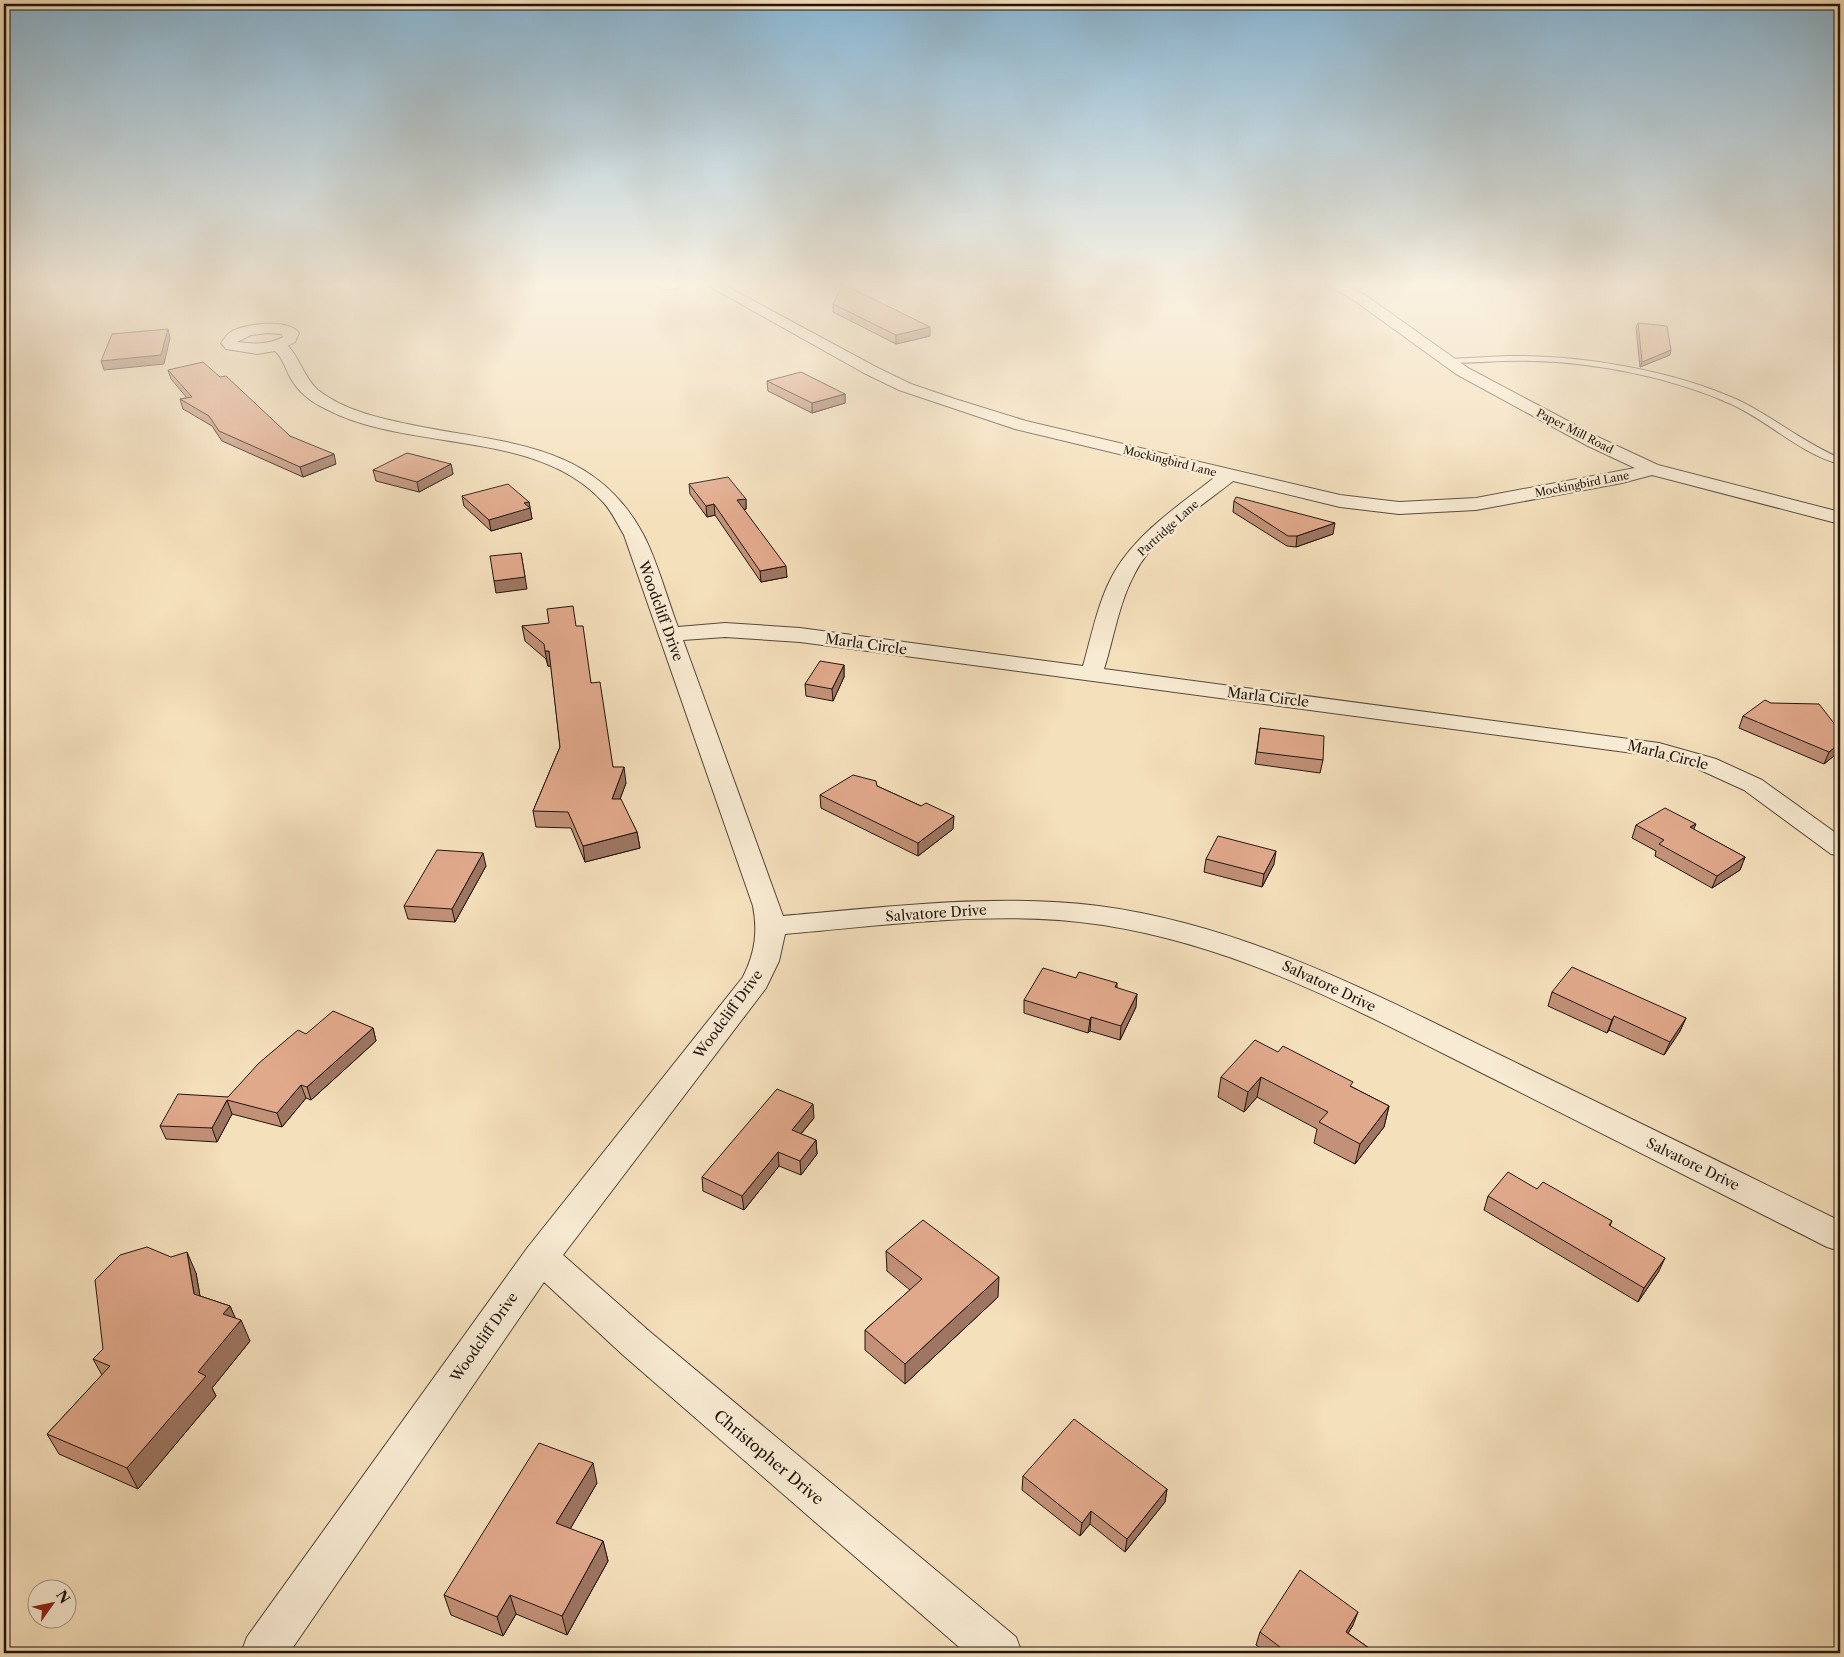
<svg xmlns="http://www.w3.org/2000/svg" width="1844" height="1657" font-family="'Libre Caslon Text',serif">
	<style>
		.lines { fill: none; stroke-linecap: round; stroke-linejoin: round }
		.service-casing { stroke: #55483a; stroke-width: 2 }
		.minor-casing { stroke: #55483a; stroke-width: 2 }
		.service { fill: #f8ebd3; fill-rule: evenodd }
		.minor { fill: #f8ebd3; fill-rule: evenodd }
		.wall { fill: #c29178; stroke: #20150f }
		.shaded-wall { fill: #9e7662; stroke: #20150f }
		.building { fill: #e1a98c; stroke: #20150f }
		.labels { text-anchor: middle; dominant-baseline: central; stroke-width: 5; stroke-linejoin: round; paint-order: stroke }
		.far-street-label { font-size: 11px; fill: #20150f; stroke: #f8ebd3 }
		.street-label { font-size: 14px; fill: #20150f; stroke: #f8ebd3 }
		.near-street-label { font-size: 16px; fill: #20150f; stroke: #f8ebd3 }
	</style>
	<rect width="100%" height="100%" fill="#f5e0bc"/>
	<filter id="stains"><feTurbulence type="fractalNoise" baseFrequency=".004" numOctaves="4"/><feColorMatrix values="0 0 0 0 .2 0 0 0 0 .09 0 0 0 0 .02 0 0 0 .5 -.17"/></filter>
	<radialGradient id="worn" r=".72"><stop offset=".6" stop-color="#630" stop-opacity="0"/><stop offset="1" stop-color="#630" stop-opacity=".3"/></radialGradient>
	<g class="lines">
		<g class="service-casing">
			<path id="service" d="M1508 356C1581 355 1672 370 1738 400 1773 417 1804 443 1840 458V464C1802 455 1767 420 1731 404 1673 378 1596 362 1532 361 1504 360 1477 363 1449 363L1445 361 1449 359Z"/>
		</g>
		<g class="minor-casing">
			<path id="minor" d="M656 285H681C676 291 661 291 656 285Z
				M707 285H724L876 367 911 384 955 399 1026 421 1340 495 1399 502 1476 498 1635 468 1588 446 1456 374 1355 301 1328 285H1346L1365 295 1468 368 1600 438 1658 465 1840 512V524L1652 475 1622 483 1476 510 1399 514 1340 507 1233 481C1200 508 1155 534 1135 573 1119 602 1114 637 1104 669L1659 743 1716 759 1762 780 1840 836V856L1831 854 1744 790 1698 769 1648 755 800 642 725 637 683 640 783 916C888 907 994 893 1099 906 1243 925 1371 992 1500 1055 1613 1110 1727 1165 1840 1221V1251L1827 1247C1712 1189 1597 1131 1482 1073 1358 1011 1243 947 1103 925 998 909 890 925 785 934L779 961 766 988 563 1255 649 1331 1016 1637 1022 1653H966L623 1355 544 1282 289 1653H241L247 1637 528 1247 743 977C755 953 758 932 753 906L624 535C618 525 612 512 604 503 537 428 410 453 326 409 311 402 298 392 290 377 285 368 283 358 275 351L257 354 226 349 221 343C225 338 227 334 232 331 247 324 288 318 299 333L295 342 288 346C301 360 304 378 318 390 346 412 384 419 417 426 508 444 594 443 643 534 657 560 667 598 678 627L725 623 800 628 1083 666C1092 635 1098 600 1115 571 1139 531 1180 505 1215 477L1015 429 899 390 864 373ZM268 333 281 334 283 337C268 345 254 344 237 342L251 335Z"/>
		</g>
		<use href="#service" class="service"/>
		<use href="#minor" class="minor"/>
	</g>
	<path class="wall" d="M833 304 930 336 896 344 833 312Z
		M1638 323 1670 355 1640 367 1636 327Z
		M168 370 290 436 336 464 303 477 222 441 212 426 183 409 180 399 187 398 171 379Z
		M767 381 845 394V403L812 413 768 391Z
		M451 464 453 474 419 492 376 481 373 470Z
		M689 484 746 499V509L744 510 787 577 761 582 715 515 707 517 690 494Z
		M462 496 529 502 532 519 491 531 464 506Z
		M1234 501 1333 534 1296 547 1287 546 1233 512Z
		M522 626H576L613 767 626 783 620 799 637 832 640 848 585 862 571 828 536 827 533 811 560 747 551 666H548L546 659 525 641Z
		M844 665V677L833 701 806 696 805 684Z
		M1743 716 1840 731V751L1824 764 1739 728Z
		M1260 728 1323 760 1320 773 1255 764Z
		M877 786 921 806 953 829 918 856 821 808 820 795Z
		M1636 825 1693 829 1745 857 1740 870 1712 888 1655 856 1656 851 1632 838Z
		M1206 859 1274 864 1262 887 1204 872Z
		M486 866 455 922 408 919 404 906Z
		M1076 978 1117 983V988L1136 1007 1120 1040 1090 1031 1088 1033 1024 1013V1000Z
		M1552 992 1686 1018 1680 1031 1664 1055 1609 1030 1607 1033 1548 1006Z
		M373 1028 376 1041 311 1100 306 1098 282 1127 232 1114 217 1142 166 1139 160 1126 228 1097 306 1034Z
		M1278 1052 1352 1087 1389 1106 1384 1127 1355 1164 1314 1143 1317 1129 1257 1097 1244 1112 1218 1097 1221 1077Z
		M814 1118 801 1134 816 1140 817 1154 801 1175 779 1166 744 1210 703 1191 702 1177Z
		M1537 1189 1612 1221 1610 1226 1659 1271 1638 1302 1484 1210 1488 1196Z
		M886 1251 998 1297 905 1384 865 1350V1330L910 1290 887 1271Z
		M196 1273 200 1296 230 1306 235 1318 250 1341 212 1388 216 1396 138 1489 59 1454 47 1434 102 1375 93 1359 103 1349Z
		M1023 1476 1167 1489 1165 1502 1125 1552 1090 1524 1080 1536 1022 1490Z
		M597 1483 570 1529 603 1541 608 1561 567 1635 516 1614 503 1636 451 1615 444 1595Z
		M1353 1625 1348 1633 1376 1653H1267L1256 1645 1260 1632Z"/>
	<path class="shaded-wall" d="M930 327V336L896 344V335Z
		M168 329 170 338 164 364 104 370 101 361Z
		M1671 350 1670 355 1640 367 1642 362Z
		M845 394V403L812 413V403Z
		M334 454 336 464 303 477 300 467Z
		M451 464 453 474 419 492 417 482Z
		M746 499V509L738 511 737 500Z
		M529 502 532 519 491 531 489 520 524 503Z
		M714 504 715 515 707 517 706 506Z
		M1335 523 1333 534 1296 547 1297 536Z
		M521 553 527 589 496 593 494 581Z
		M786 566 787 577 761 582 760 571Z
		M545 651H549L551 666H548Z
		M844 665V677L833 701 832 689Z
		M1840 743V751L1824 764 1829 752Z
		M624 767 626 783 614 815 612 799Z
		M954 816 953 829 918 856V843Z
		M1696 824 1691 836 1690 827Z
		M637 832 640 848 585 862 583 846Z
		M1276 851 1274 864 1262 887 1264 874Z
		M483 853 486 866 455 922 452 909Z
		M1745 857 1740 870 1712 888 1717 876Z
		M1137 994 1136 1007 1120 1040 1121 1026Z
		M1614 1016 1609 1030 1607 1033 1612 1020Z
		M1091 1017 1090 1031 1088 1033 1090 1020Z
		M1686 1018 1680 1031 1664 1055 1670 1042Z
		M373 1028 376 1041 311 1100 307 1087Z
		M1261 1077 1257 1097 1244 1112 1248 1092Z
		M301 1085 306 1098 282 1127 277 1113Z
		M227 1100 232 1114 217 1142 212 1128Z
		M813 1104 814 1118 793 1143 792 1130Z
		M1389 1106 1384 1127 1355 1164 1360 1144Z
		M816 1140 817 1154 801 1175 800 1161Z
		M778 1152 779 1166 744 1210 742 1196Z
		M187 1252 196 1273 203 1314 194 1294Z
		M1665 1258 1659 1271 1638 1302 1644 1288Z
		M999 1277 998 1297 905 1384V1364Z
		M230 1306 238 1324 241 1320 250 1341 212 1388 216 1396 138 1489 127 1468 198 1372 223 1314Z
		M593 1463 597 1483 562 1543 556 1523Z
		M1167 1489 1165 1502 1125 1552 1127 1539Z
		M1091 1511 1090 1524 1080 1536 1082 1523Z
		M603 1541 608 1561 567 1635 562 1616Z
		M510 1595 516 1614 503 1636 497 1617Z
		M1358 1612 1353 1625 1341 1645 1346 1632Z"/>
	<path class="building" d="M843 285H845L930 327 896 335 833 304Z
		M1638 323 1667 326 1671 350 1642 362Z
		M168 329 161 355 101 361 112 334Z
		M203 362 220 377 226 376 290 436 334 454 300 467 219 431 209 416 180 399 192 397 168 370Z
		M801 372 845 394 812 403 767 381Z
		M407 453 451 464 417 482 373 470Z
		M728 477 746 499 737 500 786 566 760 571 714 504 706 506 689 484Z
		M508 484 529 502 524 503 530 508 489 520 462 496Z
		M1236 497 1335 523 1297 536H1288L1234 501Z
		M521 553 525 577 494 581 490 556Z
		M573 606 576 626H583L591 683 600 682 613 767H624L612 799H621L637 832 583 846 568 812 533 811 560 747 549 651H545L544 644 522 626 549 623 547 609Z
		M820 661 844 665 832 689 805 684Z
		M1765 700 1771 703 1819 704 1840 731V743L1829 752 1743 716Z
		M1260 728 1324 736 1323 760 1257 752Z
		M853 775 876 781 877 786 921 806 926 803 954 816 918 843 820 795Z
		M1665 808 1696 824 1690 827 1745 857 1717 876 1659 844 1664 840 1636 825Z
		M1218 836 1276 851 1264 874 1206 859Z
		M437 850 483 853 452 909 404 906Z
		M1572 967 1686 1018 1670 1042 1614 1016 1612 1020 1552 992Z
		M1043 968 1076 978 1079 972 1117 983 1115 987 1137 994 1121 1026 1091 1017 1090 1020 1024 1000Z
		M333 1011 373 1028 307 1087 301 1085 277 1113 227 1100 212 1128 160 1126 178 1094 228 1097 259 1063 298 1030 306 1034Z
		M1255 1040 1278 1052 1283 1046 1353 1082 1350 1086 1389 1106 1360 1144 1319 1122 1328 1112 1261 1077 1248 1092 1221 1077Z
		M777 1089 813 1104 792 1130 816 1140 800 1161 778 1152 742 1196 702 1177Z
		M1508 1172 1537 1189 1543 1182 1612 1221 1609 1225 1665 1258 1644 1288 1488 1196Z
		M923 1220 999 1277 905 1364 865 1330 922 1279 886 1251Z
		M147 1247 171 1257 187 1252 194 1294 230 1306 223 1314 241 1320 198 1372 206 1376 127 1468 47 1434 110 1366 93 1359 103 1349 95 1280 120 1255Z
		M1074 1419 1167 1489 1127 1539 1091 1511 1082 1523 1023 1476Z
		M539 1443 593 1463 556 1523 603 1541 562 1616 510 1595 497 1617 444 1595Z
		M1300 1570 1358 1612 1346 1632 1376 1653H1288L1260 1632Z"/>
	<linearGradient id="sky" x2="0" y2="1"><stop stop-color="#8ab7d4"/><stop offset="0.55" stop-color="#faf1e1"/><stop offset="1" stop-color="#faf1e1" stop-opacity="0"/></linearGradient>
	<rect width="1844" height="517" fill="url(#sky)"/>
	<g class="labels">
		<g class="far-street-label">
			<text transform="translate(1575 431) rotate(27)">Paper Mill Road</text>
			<text transform="translate(1170 461) rotate(14)">Mockingbird Lane</text>
			<text transform="translate(1582 484) rotate(-11)">Mockingbird Lane</text>
			<text transform="translate(1168 528) rotate(-42)">Partridge Lane</text>
		</g>
		<g class="street-label">
			<text transform="translate(661 611) rotate(70)">Woodcliff Drive</text>
			<text transform="translate(866 644) rotate(8)">Marla Circle</text>
			<text transform="translate(1268 697) rotate(7)">Marla Circle</text>
			<text transform="translate(1668 755) rotate(14)">Marla Circle</text>
			<text transform="translate(936 913) rotate(-4)">Salvatore Drive</text>
			<text transform="translate(1329 986) rotate(25)">Salvatore Drive</text>
			<text transform="translate(728 1014) rotate(-54)">Woodcliff Drive</text>
			<text transform="translate(1693 1164) rotate(26)">Salvatore Drive</text>
			<text transform="translate(484 1337) rotate(-55)">Woodcliff Drive</text>
		</g>
		<g class="near-street-label">
			<text transform="translate(769 1457) rotate(40)">Christopher Drive</text>
		</g>
	</g>
	<rect width="1844" height="1657" fill="none" stroke="#f5e0bc" stroke-width="20"/>
	<rect x="5" y="5" width="1834" height="1647" fill="none" stroke="#20150f" stroke-width="2.5"/>
	<rect x="10" y="10" width="1824" height="1637" fill="none" stroke="#20150f"/>
	<g transform="translate(52 1604) rotate(57)"><circle r="24" fill="#f8ebd3" stroke="#a29585"/>
	<path d="M0-4L9 19L0 12L-9 19Z" fill="#8f2418"/>
	<text y="-8" font-size="14" font-weight="bold" text-anchor="middle" fill="#20150f">N</text>
	</g>
	<rect width="100%" height="100%" filter="url(#stains)"/>
	<rect width="100%" height="100%" fill="url(#worn)"/>
</svg>
